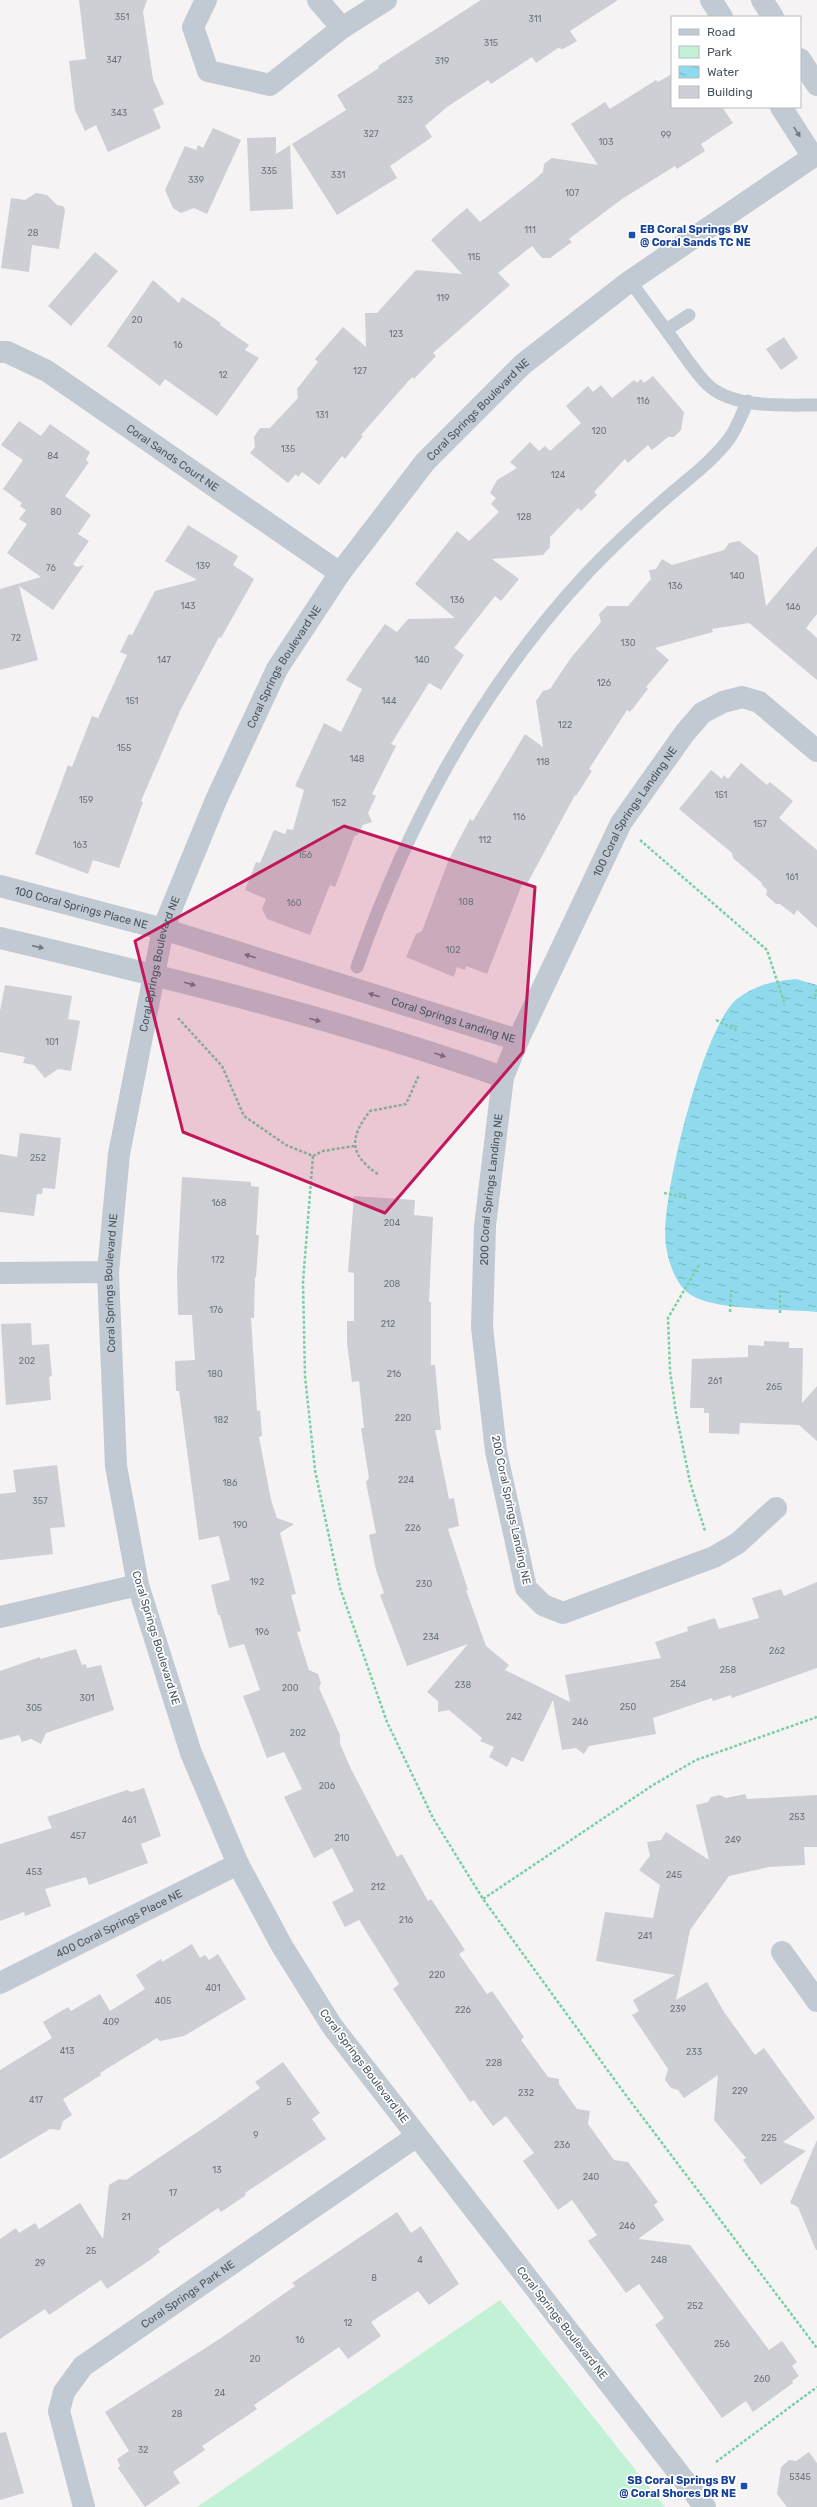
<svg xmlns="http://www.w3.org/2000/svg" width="817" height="2507" font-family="Rubik,sans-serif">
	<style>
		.green { fill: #c3f1d5 }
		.water { fill: url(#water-ripples) }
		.building { fill: #cdcfd5 }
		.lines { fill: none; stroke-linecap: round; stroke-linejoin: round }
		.path { stroke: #7ad0a6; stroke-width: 2.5; stroke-dasharray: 3 2; stroke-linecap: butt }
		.service { stroke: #c1cad2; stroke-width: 13 }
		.minor { stroke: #c1cad2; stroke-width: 22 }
		.tertiary { stroke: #c1cad2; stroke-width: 22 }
		.oneway { fill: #6e7983 }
		.marked { fill: #c2185b; fill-opacity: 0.2; stroke: #c2185b; stroke-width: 3; stroke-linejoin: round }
		.transit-dot { fill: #1a4fb4; stroke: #fff; stroke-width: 1.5 }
		.labels { text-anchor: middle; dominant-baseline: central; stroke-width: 3.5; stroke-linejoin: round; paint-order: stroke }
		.number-label { font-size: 9px; fill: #6b747e }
		.transit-label { font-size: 11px; font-weight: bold; fill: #164399; stroke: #fff; text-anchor: start }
		.street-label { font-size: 11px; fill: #4a5661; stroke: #fff }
	</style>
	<defs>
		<pattern id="water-ripples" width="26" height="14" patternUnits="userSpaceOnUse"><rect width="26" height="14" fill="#90daee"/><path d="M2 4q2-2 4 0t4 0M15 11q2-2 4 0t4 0" fill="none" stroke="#78b4c4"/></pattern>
	</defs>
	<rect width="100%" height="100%" fill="#f5f3f3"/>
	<path class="green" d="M500 2300 665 2507H197Z"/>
	<path class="water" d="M796 979 817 985V1312C785 1308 710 1312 687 1292 675 1282 668 1261 666 1246 659 1203 703 1026 737 999 755 985 773 981 796 979Z"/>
	<path class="building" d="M79 0H147L143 12 153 79 164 104 153 109 161 128 108 152 96 125 85 131 75 110 69 61 86 59Z
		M481 0H618L570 31 577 41 563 49 558 48 536 63 532 57 491 84 488 80 447 107 425 126 432 137 390 166 397 178 337 215 292 144 346 110 337 95 379 68 378 66Z
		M672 74V107H722L733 123 701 144 705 151 677 169 675 166 622 199 569 239 572 242 550 258H542L532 246 498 273 510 285 433 353 436 356 414 379 412 377 361 435 363 436 345 459 342 456 319 485 302 472 298 477 296 474 288 483 250 453 255 447 254 437 260 428H270L298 398 297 389 318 362 315 359 343 327 366 347 365 313H377L416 270 462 274 431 240 455 218 467 208 480 222 533 181 543 172 544 164 552 158 598 165 571 124 605 102 610 109 656 80 658 82Z
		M213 128 241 140 207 214 194 208 181 213 173 208 165 190 185 146 196 150 198 145 203 148Z
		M276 137V154L290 145 293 209 250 211 247 138Z
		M36 193 47 195 57 205 63 206 65 210 59 249 32 245 29 272 1 268 11 198 25 200Z
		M95 252 118 271 71 326 48 306Z
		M153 280 179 303 182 297 221 323 220 325 249 345 245 350 259 358 217 416 165 379 160 386 107 346Z
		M784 337 798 358 781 370 766 349Z
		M653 376 684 412 681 430 674 437H668L652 450 648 445 628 463 625 459 594 492 597 495 581 511 578 508 550 537V547L543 555 492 559 519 579 501 601 495 596 454 648 464 655 441 690 429 683 391 744 396 746 372 794 376 796 368 813 372 822 363 825 357 836 355 835 335 887 330 885 310 935 267 919 262 909 266 899 245 890 256 862 260 863 274 830 285 834 287 829 293 830 304 790 295 786 324 723 341 732 362 689 346 680 364 653 385 624 397 632 408 619 455 618 415 584 457 531 469 541 499 512 491 504 496 498 490 493 497 480 517 468 510 462 530 442 539 451 545 446 550 451 581 423 566 406 588 386 593 392 601 385 612 398 634 380 637 383 641 379 644 383Z
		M19 421 41 436 50 424 90 452 86 460 89 462 65 496 91 515 78 534 89 541 73 564 77 567 84 565 53 610 19 586 38 660 0 670V589L41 577 7 553 27 524 19 519 26 510 20 506 22 503 3 489 23 460 1 445Z
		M188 525 238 556 233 565 254 579 221 638 219 637 180 711 141 801 143 802 119 868 93 860 88 874 35 854 68 765 72 767 92 716 98 718 127 655 120 652 129 634 132 635 155 591 197 580 165 561Z
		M739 541 758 556 766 606 817 546V614L806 628 817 638V680L749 623 712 629 713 632 655 648 669 660 646 687 648 689 630 712 627 710 589 769 592 771 576 796 575 795 527 884 523 882 487 974 466 966 465 970 457 967 454 977 406 957 416 934 422 931 449 859 470 819 473 821 525 734 543 747 536 701 543 691 550 689 570 659 591 634 601 622 599 614 607 606H628L651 579 649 570 656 569 662 559 672 565 724 550 729 543Z
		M741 763 767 785 770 782 793 801 779 818 817 850V928L797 910 794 915 780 904H776L766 895 767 890 761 884 762 883 733 858 732 853 679 809 711 770 722 779 724 775 728 779Z
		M5 985 72 996 68 1019 80 1021 71 1071 58 1069 45 1078 34 1065 23 1063 25 1057 0 1052V1011Z
		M20 1133 61 1138 55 1189 43 1188 42 1194H37L34 1216 0 1212V1154L17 1157Z
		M182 1177 251 1182V1186L259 1187 256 1235H259L256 1277H255L254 1318H251L257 1411 260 1410 262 1436 259 1437 271 1500 277 1518 294 1524 280 1533 296 1594 291 1595 301 1631 297 1632 309 1670 318 1674 321 1683 319 1688 340 1735V1744L351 1769 397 1857 402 1854 428 1901 431 1899 465 1950 459 1954 487 1994 492 1991 524 2037 521 2040 548 2077 559 2079V2084L577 2109 590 2111 588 2124 614 2160 628 2162 658 2202 654 2205 664 2220 638 2239 690 2245 769 2350 782 2341 797 2362 792 2366 799 2376 792 2381 793 2383 753 2412 746 2401 722 2418 655 2325 664 2318 639 2284 626 2293 588 2241 597 2235 572 2200 558 2210 523 2161 534 2153 506 2116 493 2126 474 2100 470 2102 393 1989 399 1984 359 1920 345 1927 332 1902 354 1891 332 1848 314 1858 284 1797 302 1789 284 1752 267 1758 243 1696 260 1690 244 1644 229 1648 220 1615H218L211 1585 230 1580 219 1536 199 1540 179 1391H176L175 1361 195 1360 192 1315H178L177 1274Z
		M354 1196 415 1200 414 1215 433 1217 429 1302H431V1365H435L441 1430H435L449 1499 454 1498 459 1526 448 1529 468 1590H466L486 1646 509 1665 505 1670 570 1702 565 1675 661 1658 655 1642 688 1631 687 1627 715 1618 719 1629 759 1618 752 1598 781 1589 784 1596 817 1582V1668L732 1698 731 1695 713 1701 712 1698 653 1718 656 1734 589 1746 584 1754 576 1748 562 1750 553 1700 523 1762 512 1757 507 1767 489 1757 494 1747 480 1741 482 1738 449 1710 438 1712V1701L427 1692 468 1644 407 1666 380 1595 384 1593 376 1570 369 1535 376 1533 366 1482 369 1478 361 1428H364L359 1381 352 1382 347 1343V1321H354V1273L348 1272Z
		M31 1323 32 1345 49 1344 52 1376 49 1377 51 1400 6 1405 1 1324Z
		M764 1341 789 1342V1348H803L802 1403 817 1386V1441L799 1425 740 1423 739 1434 709 1433V1413H704V1408H690L692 1359 748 1357V1345L764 1346Z
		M57 1465 65 1527 50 1528 53 1554 0 1560V1494L16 1492 13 1470Z
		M76 1649 82 1665 86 1664 87 1668 101 1665 114 1710 46 1733 41 1744 31 1739 22 1742 19 1735 0 1740V1671L40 1657V1659Z
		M144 1788 161 1836 141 1844 148 1863 89 1885 86 1877 45 1889 51 1906 25 1916 24 1912 0 1921V1844L52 1828 47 1817 127 1790 131 1792Z
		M745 1794 747 1799 817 1795V1847H804L805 1865 769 1867 729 1876 690 1930 676 2000 707 1982 724 2012 755 2055 764 2048 815 2118 783 2142 806 2151 761 2185 743 2160 746 2158 714 2120 718 2075 684 2098 678 2090 671 2088 665 2080 668 2069 632 2015 639 2011 633 2000 675 1975 596 1961 605 1912 653 1918 660 1885 639 1870 650 1856 647 1842 661 1840 666 1832 709 1860 696 1805 708 1802 711 1797 720 1795 726 1798Z
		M192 1944 200 1958 205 1955 209 1960 218 1954 246 1999 184 2036 160 2041 157 2038 100 2073 101 2075 63 2099 72 2115 63 2121 60 2130 50 2129 0 2159V2070L52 2038 43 2022 68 2007 71 2011 100 1994 110 2011 145 1989 136 1975 161 1959 162 1962Z
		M283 2062 320 2113 312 2119 326 2139 245 2193 246 2195 221 2212 218 2208 158 2249 160 2252 150 2260 107 2289 101 2280 49 2315 45 2309 0 2339V2239L16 2228 19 2233 35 2223 39 2229 80 2203 103 2239 109 2185 119 2179 126 2180 218 2118 260 2088 255 2082Z
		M817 2140V2250H816L798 2207 790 2203Z
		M397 2212 411 2233 421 2226 459 2284 429 2305 418 2291 371 2322 381 2336 348 2359 339 2347 254 2405 257 2409 202 2446 205 2450 173 2472 180 2483 145 2507 118 2468 120 2466 117 2459 129 2451 105 2412 221 2338 295 2286 292 2283Z
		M6 2432 24 2493 0 2500V2433Z
		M809 2452 817 2463V2507H787L777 2494 781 2467 789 2460 796 2461Z"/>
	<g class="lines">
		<path class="path" d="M640 840 767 950 785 1005
			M815 997 817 987
			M178 1018 222 1066 244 1116 286 1145 313 1156 303 1282 305 1376 315 1470 340 1588 387 1722 433 1818 483 1899 622 2090 817 2348
			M716 1020 738 1031
			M313 1156 323 1151 354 1146
			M378 1174C348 1154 350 1137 370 1111L406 1104 419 1075
			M664 1193 687 1198
			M699 1265 668 1318 670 1371 676 1413 690 1482 705 1531
			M730 1312 731 1290
			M780 1313V1289
			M483 1899 653 1785 696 1760 817 1717
			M716 2462 817 2387"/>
		<path class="service" d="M630 281 666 330 689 315
			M666 330C679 347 692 369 707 384 732 409 785 405 817 405
			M357 967C408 822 483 684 589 571 616 543 644 517 673 492 692 476 714 459 729 439 737 428 742 413 748 401"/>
		<g class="minor">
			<path d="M206 0 193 27 208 71 270 85 342 28 386 0"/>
			<path d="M318 0 342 28"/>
			<path d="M711 0 722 17"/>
			<path d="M762 0 773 17"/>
			<path d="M800 59 817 85"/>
			<path d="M781 107 813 157"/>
			<path id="s1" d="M0 352H7L47 371 340 573"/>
			<path id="s2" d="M0 886 163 929 518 1040"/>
			<path d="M0 938C169 978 339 1019 503 1077"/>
			<path d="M0 1273 108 1272"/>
			<path id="s3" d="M776 1508 738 1543 714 1557 563 1613 543 1605 526 1588 496 1451 482 1327 485 1226 503 1077 518 1040 621 823 684 734 702 713 723 702 742 697 759 702 817 751"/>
			<path d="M0 1617 138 1585"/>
			<path d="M782 1952 817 2001"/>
			<path id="s4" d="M0 1983 238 1864"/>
			<path id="s5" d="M84 2507 59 2411 64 2392 83 2366 417 2136"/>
		</g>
		<path class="tertiary" id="s6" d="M705 2507 332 2026 282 1946 238 1864 191 1753 138 1585 116 1466 108 1272 119 1154 163 929 216 800 277 669 340 573 425 462 523 364 630 281 817 154"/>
	</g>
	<defs><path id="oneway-solid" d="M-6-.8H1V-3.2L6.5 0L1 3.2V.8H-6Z"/></defs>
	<g class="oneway">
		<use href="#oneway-solid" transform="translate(797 132) rotate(57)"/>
		<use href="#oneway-solid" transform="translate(38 947) rotate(13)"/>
		<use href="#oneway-solid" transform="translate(250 956) rotate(-163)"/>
		<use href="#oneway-solid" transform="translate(190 984) rotate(16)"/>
		<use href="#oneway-solid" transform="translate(374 995) rotate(-163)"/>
		<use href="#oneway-solid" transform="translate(315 1020) rotate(16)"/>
		<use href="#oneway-solid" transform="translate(440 1055) rotate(19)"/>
	</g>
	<path class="marked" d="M344 826 535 887 523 1052 385 1213 183 1132 135 941Z"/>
	<g class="transit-dot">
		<rect x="628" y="231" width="8" height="8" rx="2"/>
		<rect x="740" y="2482" width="8" height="8" rx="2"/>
	</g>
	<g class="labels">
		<g class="number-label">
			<text x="122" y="17">351</text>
			<text x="535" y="19">311</text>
			<text x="491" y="43">315</text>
			<text x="114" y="60">347</text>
			<text x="442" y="61">319</text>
			<text x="405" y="100">323</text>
			<text x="119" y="113">343</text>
			<text x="371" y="134">327</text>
			<text x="666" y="135">99</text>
			<text x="606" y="142">103</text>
			<text x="269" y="171">335</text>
			<text x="338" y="175">331</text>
			<text x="196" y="180">339</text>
			<text x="572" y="193">107</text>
			<text x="530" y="230">111</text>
			<text x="33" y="233">28</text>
			<text x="474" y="257">115</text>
			<text x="443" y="298">119</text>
			<text x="137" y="320">20</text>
			<text x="396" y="334">123</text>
			<text x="178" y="345">16</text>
			<text x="360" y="371">127</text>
			<text x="223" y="375">12</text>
			<text x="643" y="401">116</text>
			<text x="322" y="415">131</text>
			<text x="599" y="431">120</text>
			<text x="288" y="449">135</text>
			<text x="53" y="456">84</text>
			<text x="558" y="475">124</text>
			<text x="56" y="512">80</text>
			<text x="524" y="517">128</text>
			<text x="203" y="566">139</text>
			<text x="51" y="568">76</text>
			<text x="737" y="576">140</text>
			<text x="675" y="586">136</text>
			<text x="457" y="600">136</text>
			<text x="188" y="606">143</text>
			<text x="793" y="607">146</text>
			<text x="16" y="638">72</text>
			<text x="628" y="643">130</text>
			<text x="164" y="660">147</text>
			<text x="422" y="660">140</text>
			<text x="604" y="683">126</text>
			<text x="132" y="701">151</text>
			<text x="389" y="701">144</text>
			<text x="565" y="725">122</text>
			<text x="124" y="748">155</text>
			<text x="357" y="759">148</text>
			<text x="543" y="762">118</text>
			<text x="721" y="795">151</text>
			<text x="86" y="800">159</text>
			<text x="339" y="803">152</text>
			<text x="519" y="817">116</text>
			<text x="760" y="824">157</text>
			<text x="485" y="840">112</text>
			<text x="80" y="845">163</text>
			<text x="305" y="855">156</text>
			<text x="792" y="877">161</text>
			<text x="466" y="902">108</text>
			<text x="294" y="903">160</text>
			<text x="453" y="950">102</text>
			<text x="52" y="1042">101</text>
			<text x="38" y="1158">252</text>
			<text x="219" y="1203">168</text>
			<text x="392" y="1223">204</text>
			<text x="218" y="1260">172</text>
			<text x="392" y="1284">208</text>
			<text x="216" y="1310">176</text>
			<text x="388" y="1324">212</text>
			<text x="27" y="1361">202</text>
			<text x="215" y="1374">180</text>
			<text x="394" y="1374">216</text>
			<text x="715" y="1381">261</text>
			<text x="774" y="1387">265</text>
			<text x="403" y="1418">220</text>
			<text x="221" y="1420">182</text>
			<text x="406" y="1480">224</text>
			<text x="230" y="1483">186</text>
			<text x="40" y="1501">357</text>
			<text x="240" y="1525">190</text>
			<text x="413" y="1528">226</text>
			<text x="257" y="1582">192</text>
			<text x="424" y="1584">230</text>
			<text x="262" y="1632">196</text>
			<text x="431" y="1637">234</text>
			<text x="777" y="1651">262</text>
			<text x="728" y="1670">258</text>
			<text x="678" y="1684">254</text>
			<text x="463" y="1685">238</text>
			<text x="290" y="1688">200</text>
			<text x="87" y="1698">301</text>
			<text x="628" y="1707">250</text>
			<text x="34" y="1708">305</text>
			<text x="514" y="1717">242</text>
			<text x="580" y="1722">246</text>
			<text x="298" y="1733">202</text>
			<text x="327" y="1786">206</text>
			<text x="797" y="1817">253</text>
			<text x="129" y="1820">461</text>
			<text x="78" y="1836">457</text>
			<text x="342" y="1838">210</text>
			<text x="733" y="1840">249</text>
			<text x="34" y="1872">453</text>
			<text x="674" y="1875">245</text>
			<text x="378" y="1887">212</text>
			<text x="406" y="1920">216</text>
			<text x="645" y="1936">241</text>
			<text x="437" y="1975">220</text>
			<text x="213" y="1988">401</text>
			<text x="163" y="2001">405</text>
			<text x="678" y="2009">239</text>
			<text x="463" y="2010">226</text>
			<text x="111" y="2022">409</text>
			<text x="67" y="2051">413</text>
			<text x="694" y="2052">233</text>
			<text x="494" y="2063">228</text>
			<text x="740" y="2091">229</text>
			<text x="526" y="2093">232</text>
			<text x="36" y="2100">417</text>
			<text x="289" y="2102">5</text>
			<text x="256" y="2135">9</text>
			<text x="769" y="2138">225</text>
			<text x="562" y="2145">236</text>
			<text x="217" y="2170">13</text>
			<text x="591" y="2177">240</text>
			<text x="173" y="2193">17</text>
			<text x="126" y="2217">21</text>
			<text x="627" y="2226">246</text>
			<text x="91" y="2251">25</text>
			<text x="420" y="2260">4</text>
			<text x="659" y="2260">248</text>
			<text x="40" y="2263">29</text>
			<text x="374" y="2278">8</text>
			<text x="695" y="2306">252</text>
			<text x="348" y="2323">12</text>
			<text x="300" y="2340">16</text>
			<text x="722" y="2344">256</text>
			<text x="255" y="2359">20</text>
			<text x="762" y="2379">260</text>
			<text x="220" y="2393">24</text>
			<text x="177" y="2414">28</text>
			<text x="143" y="2450">32</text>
			<text x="800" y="2477">5345</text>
		</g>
		<g class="transit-label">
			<text x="640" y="229">EB Coral Springs BV<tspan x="640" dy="13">@ Coral Sands TC NE</tspan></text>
			<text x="736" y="2480" text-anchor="end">SB Coral Springs BV<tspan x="736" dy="13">@ Coral Shores DR NE</tspan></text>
		</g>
		<g class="street-label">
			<text stroke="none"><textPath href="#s6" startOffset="2369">Coral Springs Boulevard NE</textPath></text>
			<text stroke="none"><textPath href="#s1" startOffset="204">Coral Sands Court NE</textPath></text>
			<text stroke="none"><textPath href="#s6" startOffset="2045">Coral Springs Boulevard NE</textPath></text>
			<text stroke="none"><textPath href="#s3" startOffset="1099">100 Coral Springs Landing NE</textPath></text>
			<text stroke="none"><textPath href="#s2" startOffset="84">100 Coral Springs Place NE</textPath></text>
			<text stroke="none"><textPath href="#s6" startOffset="1721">Coral Springs Boulevard NE</textPath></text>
			<text stroke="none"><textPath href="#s2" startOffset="473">Coral Springs Landing NE</textPath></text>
			<text stroke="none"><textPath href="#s3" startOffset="689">200 Coral Springs Landing NE</textPath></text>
			<text stroke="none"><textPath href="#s6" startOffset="1397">Coral Springs Boulevard NE</textPath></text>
			<text transform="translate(511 1510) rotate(78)">200 Coral Springs Landing NE</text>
			<text transform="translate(156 1638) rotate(73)">Coral Springs Boulevard NE</text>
			<text stroke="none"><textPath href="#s4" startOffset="133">400 Coral Springs Place NE</textPath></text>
			<text transform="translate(364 2066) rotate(53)">Coral Springs Boulevard NE</text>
			<text stroke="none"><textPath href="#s5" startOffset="278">Coral Springs Park NE</textPath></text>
			<text transform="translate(562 2323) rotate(52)">Coral Springs Boulevard NE</text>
		</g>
	</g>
	<rect x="671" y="16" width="130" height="92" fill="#ffffff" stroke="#b7bbc0"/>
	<rect x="679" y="29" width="20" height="6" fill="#c1cad2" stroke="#b7bbc0"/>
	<text x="707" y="36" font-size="12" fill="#4a5661">Road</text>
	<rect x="679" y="46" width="20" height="12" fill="#c3f1d5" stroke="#b7bbc0"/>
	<text x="707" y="56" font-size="12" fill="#4a5661">Park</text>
	<rect x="679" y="66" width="20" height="12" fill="url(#water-ripples)" stroke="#b7bbc0"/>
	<text x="707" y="76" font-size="12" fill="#4a5661">Water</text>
	<rect x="679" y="86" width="20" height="12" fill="#cdcfd5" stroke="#b7bbc0"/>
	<text x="707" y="96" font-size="12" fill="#4a5661">Building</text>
</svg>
